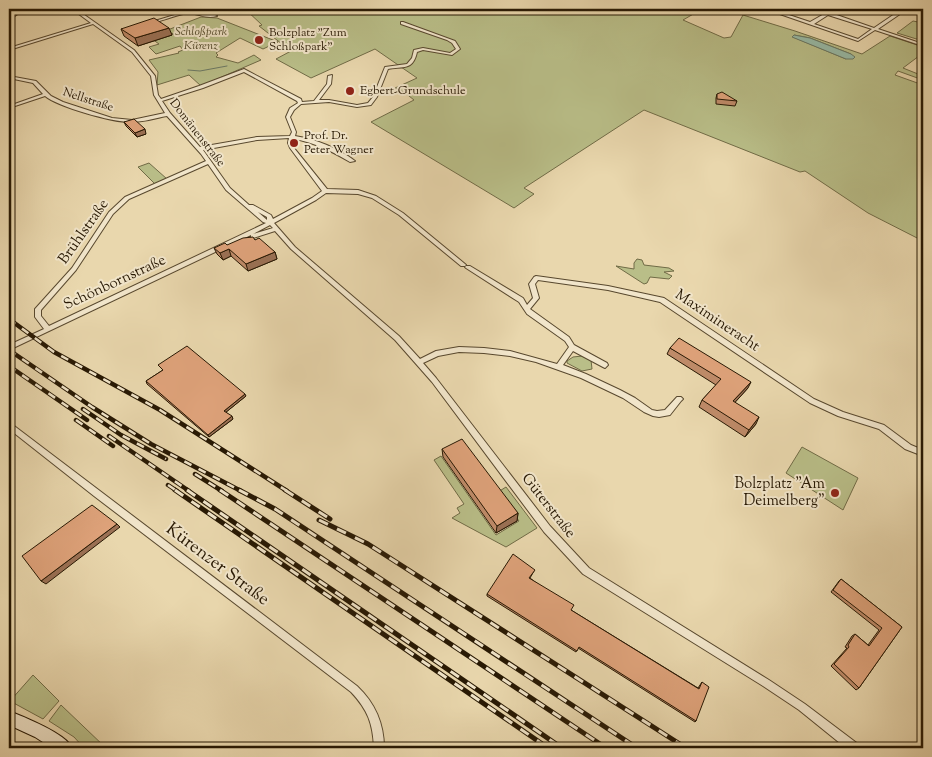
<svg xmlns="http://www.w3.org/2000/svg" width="932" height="757" font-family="'Sorts Mill Goudy',serif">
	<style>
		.green { fill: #b9be88; stroke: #706b46; fill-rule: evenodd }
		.water { fill: #98baa6; stroke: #6b7965 }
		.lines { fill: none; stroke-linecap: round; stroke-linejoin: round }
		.stream { stroke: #6b7965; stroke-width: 1 }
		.street-casing { stroke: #58482e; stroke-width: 2 }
		.secondary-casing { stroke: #271803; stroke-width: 2 }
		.street { fill: #f1e5ca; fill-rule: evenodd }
		.secondary { fill: #f1e5ca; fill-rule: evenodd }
		.rail-far1-casing { stroke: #271803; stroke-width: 4.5 }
		.rail-casing { stroke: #271803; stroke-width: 5 }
		.rail-far1 { stroke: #f1e5ca; stroke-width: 2.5; stroke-dasharray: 8; stroke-linecap: butt }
		.rail { stroke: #f1e5ca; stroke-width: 3; stroke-dasharray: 10; stroke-linecap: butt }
		.wall { fill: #bf8b69; stroke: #271803 }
		.shaded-wall { fill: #9b7155; stroke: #271803 }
		.building { fill: #dea27a; stroke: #271803 }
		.poi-dot { fill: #8f2418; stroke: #f1e5ca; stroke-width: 2 }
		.labels { text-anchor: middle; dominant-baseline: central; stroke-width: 4; stroke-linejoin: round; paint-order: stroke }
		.far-park-label { font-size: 12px; font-style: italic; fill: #534a2b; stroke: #f1e5ca }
		.far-poi-label { font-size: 12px; fill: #271803; stroke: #f1e5ca; text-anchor: start }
		.far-street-label { font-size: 12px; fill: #271803; stroke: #f1e5ca }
		.street-label { font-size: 15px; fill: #271803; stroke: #f1e5ca }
		.poi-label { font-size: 15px; fill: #271803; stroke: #f1e5ca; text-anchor: end }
		.near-street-label { font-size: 18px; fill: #271803; stroke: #f1e5ca }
	</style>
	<rect width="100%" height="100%" fill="#e9d7ad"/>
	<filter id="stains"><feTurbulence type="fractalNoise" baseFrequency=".004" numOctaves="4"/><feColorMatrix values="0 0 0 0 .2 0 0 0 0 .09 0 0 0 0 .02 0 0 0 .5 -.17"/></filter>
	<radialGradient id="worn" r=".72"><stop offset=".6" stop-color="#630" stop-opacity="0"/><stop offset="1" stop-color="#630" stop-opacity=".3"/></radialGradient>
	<path class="green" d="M245 9C268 9 291 20 314 9H524C537 14 542 17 555 9H665L671 11 680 9 683 12 702 9 683 20 724 38 731 37 743 15 795 31 862 54 890 36 923 47V53L903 68 923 76V80L898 71 895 75 923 85V241L868 213 805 171 800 172 644 110 524 188 534 194 514 208 371 122 414 100 404 92 395 88 417 78 375 49 311 78 276 59 291 51 259 26 262 25ZM794 35 810 38 851 54 846 59 793 37Z
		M201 17 217 18 278 42 263 49 240 38 216 53 218 55 216 57 238 63 254 55 261 60 201 86 189 75 157 85 158 72 149 60 179 53 178 52 183 50 180 46 156 54 149 47 159 44 152 39 174 34 165 31Z
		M913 21 923 23V41L897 33Z
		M149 163 167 179 155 184 138 167Z
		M637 259 642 260 644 265 669 268 674 271 664 272 672 276 669 279 650 277 647 283 644 284 616 266 634 269V263Z
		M582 356 591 360 592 369 582 371 567 363V361L573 357Z
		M802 447 858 478 843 510 786 473Z
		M441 456 496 535 519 521 498 492 506 487 537 528 506 547 452 518 460 513 457 508 464 504 434 460Z
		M33 675 59 701 43 719 10 701Z
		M61 705 106 748H84L74 737 49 721Z"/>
	<path class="water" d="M794 35 810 38 851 54 855 57 853 59H846L792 37Z"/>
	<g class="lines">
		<path class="stream" d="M188 70 200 71 227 66"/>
		<g class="street-casing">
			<path id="street" d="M72 9H76L134 50 155 76 158 95 161 99 199 86 244 69 301 99 302 102 314 101 327 84 328 76 332 75 331 84 319 100H329L357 105 368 103 373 97 385 67 407 64 412 58 414 50 423 48 450 53 456 49 452 43 447 40 401 24V22H403L455 41 460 49 452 55 423 50 417 52C413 71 403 66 388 69L377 97 371 105 357 107 329 102 301 104 294 110 290 117 296 132 295 136C315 139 338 148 355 161L350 162C333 152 314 142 294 139L292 143 294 148 327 189 358 190 376 196 403 213 465 264 466 265 465 266H461L399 215 372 198 358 194 326 193 316 200 274 223 295 247 399 336 420 359 436 351 459 347 484 348 510 351 557 364 569 347 565 341 527 314 519 302 466 268 465 267 466 266H470L523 298 527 305 533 298 529 284 534 277 536 276 608 286 664 298 814 399 843 412 884 425 911 445 923 450V456L905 449 879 429 838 416 810 403 660 302 608 290 538 280 535 284 539 298 530 309 569 337 574 345 607 363 608 365 605 368 603 367 573 351 563 365 586 374 620 390 635 398 652 410 657 411 665 410 677 397H681L683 399 681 401 670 415 659 417 653 416 644 412 623 398 581 378 536 362 510 356 484 353 459 352 438 356 423 363 436 378 550 526 589 568 769 680 805 704 858 744 859 748H846L799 710 763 686 583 574 544 532 432 382 395 340 291 249 275 231 253 238 251 237V235L9 350V345L44 329 35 317V309L72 268 109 212 125 197 206 161 201 154 167 116C156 118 143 122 132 122 115 123 58 107 45 96L9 108V106L43 94 33 83 9 78V76L36 81 51 96 63 102 112 118 132 120 165 113 154 95 151 76 132 52 93 24 9 50V48L91 23ZM244 72 297 101 298 103 290 108 286 117 292 132 290 136 257 137 200 147 170 113 162 101 203 88ZM289 138 288 143 290 148 322 191 312 198 273 219 271 215 253 205H249L230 188 203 150 257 140ZM208 164 226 190 263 222 266 223 49 326 41 316V310L76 270 113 214 129 199ZM258 212 267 217V220ZM270 225 273 228 253 234Z
				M812 9H817L827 12 833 9H837L831 13 874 28 896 13 885 9H890L900 12V14L878 29 923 44V46L875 30 858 41 774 12 777 11 810 22 824 14ZM828 15 872 29 858 39 814 24Z
				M19 10 22 11 9 20V17Z
				M188 11 203 15H215L217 16C206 19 200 14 189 13 182 13 158 22 150 24L148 23Z
				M9 422 357 686C375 703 384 723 384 748H374C373 724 368 710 351 692L94 496 9 429Z"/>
		</g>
		<g class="secondary-casing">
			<path id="secondary" d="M9 711C24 717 67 734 72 748H52L35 737 9 725Z"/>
		</g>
		<use href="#street" class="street"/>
		<use href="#secondary" class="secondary"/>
		<g class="rail-far1-casing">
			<path id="rail-far1" d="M9 319 54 352 160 410 287 491
				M9 350 92 407 151 444 241 491
				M9 366 87 420
				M83 409 121 435 166 459
				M76 420 113 446
				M109 436 189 491
				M195 474 222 491
				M168 485 177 491"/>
		</g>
		<g class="rail-casing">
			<path id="rail" d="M175 490 548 748
				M187 490 562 748
				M220 490 606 748
				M239 490 275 509 637 748
				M285 490 330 519
				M319 520 368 544 686 748"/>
		</g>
		<use href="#rail-far1" class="rail-far1"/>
		<use href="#rail" class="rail"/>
	</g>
	<path class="wall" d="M121 29 172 35 138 46 124 36Z
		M717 94 737 101 735 106 716 104V98Z
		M124 122 146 134 137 137 126 126Z
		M255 240 275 252 277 259 248 271 231 256 223 260 217 254 214 248Z
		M670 348 748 388 735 402 756 424 745 437 699 407 702 400 716 385 667 354Z
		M158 365 246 396 226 412 233 419 209 437 147 384 146 381 163 370Z
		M442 449 518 513 517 521 496 533 443 457Z
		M534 571 530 578 571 610 698 688 702 682 696 721 695 722 578 648 576 652 487 596V594Z
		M841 579 902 627 859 688 856 690 831 666 847 648 845 647 852 636 855 634 868 645 879 630 831 592 839 581Z"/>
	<path class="shaded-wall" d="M169 28 172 35 138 46 135 38Z
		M145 129 146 134 137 137 135 133Z
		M229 249 231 256 223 260 220 253Z
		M275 252 277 259 248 271 246 264Z
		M751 382 748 388 730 408 733 401Z
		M245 394 246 396 225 413 224 411Z
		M232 416 233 419 209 437 208 435Z
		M759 417 756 424 745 437 749 430Z
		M518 513 517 521 496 533 497 526Z
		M117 524 120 527 46 584 41 581Z"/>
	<path class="building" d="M154 18 169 28 135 38 121 29Z
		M722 92 737 101 717 99V94Z
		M134 119 145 129 135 133 124 122Z
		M253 237 255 240 259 238 275 252 246 264 229 249 220 253 214 248 225 243 227 245 243 238Z
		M679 338 751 382 733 401 759 417 749 430 702 400 721 379 670 348Z
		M187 346 245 394 224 411 232 416 208 435 146 381 163 370 158 365Z
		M462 439 518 513 497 526 442 449Z
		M92 505 117 524 41 581 22 556Z
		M513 554 535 570 529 578 574 605 571 610 699 689 702 682 709 687 696 721 579 647 577 651 487 594Z
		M841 579 902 627 859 688 834 664 849 647 848 645 855 634 869 646 882 628 833 590Z"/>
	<g class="poi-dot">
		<circle cx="259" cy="40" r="5"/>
		<circle cx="350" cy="91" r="5"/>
		<circle cx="294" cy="143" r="5"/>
		<circle cx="835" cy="493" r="5"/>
	</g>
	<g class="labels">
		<g class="far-park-label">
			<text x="201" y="32">Schloßpark<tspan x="201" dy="14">Kürenz</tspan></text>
		</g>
		<g class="far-poi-label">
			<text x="269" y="33">Bolzplatz "Zum<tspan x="269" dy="14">Schloßpark"</tspan></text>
			<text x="360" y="91">Egbert-Grundschule</text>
			<text x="304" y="136">Prof. Dr.<tspan x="304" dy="14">Peter Wagner</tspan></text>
		</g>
		<g class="far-street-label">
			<text transform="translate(88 100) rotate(18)">Nellstraße</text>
			<text transform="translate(197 133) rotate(52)">Domänenstraße</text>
		</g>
		<g class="street-label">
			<text transform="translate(84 232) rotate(-55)">Brühlstraße</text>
			<text transform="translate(115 283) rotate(-25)">Schönbornstraße</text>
			<text transform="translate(717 321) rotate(34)">Maximineracht</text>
			<text transform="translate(548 506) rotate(52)">Güterstraße</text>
		</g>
		<g class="poi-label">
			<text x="825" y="484">Bolzplatz "Am<tspan x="825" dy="17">Deimelberg"</tspan></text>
		</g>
		<g class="near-street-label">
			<text transform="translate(217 565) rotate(37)">Kürenzer Straße</text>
		</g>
	</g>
	<rect width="932" height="757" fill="none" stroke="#e9d7ad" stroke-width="30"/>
	<rect x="10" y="10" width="912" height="737" fill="none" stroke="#271803" stroke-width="2.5"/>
	<rect x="15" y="15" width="902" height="727" fill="none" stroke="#271803"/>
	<rect width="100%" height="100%" filter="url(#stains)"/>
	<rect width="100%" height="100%" fill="url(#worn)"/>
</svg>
